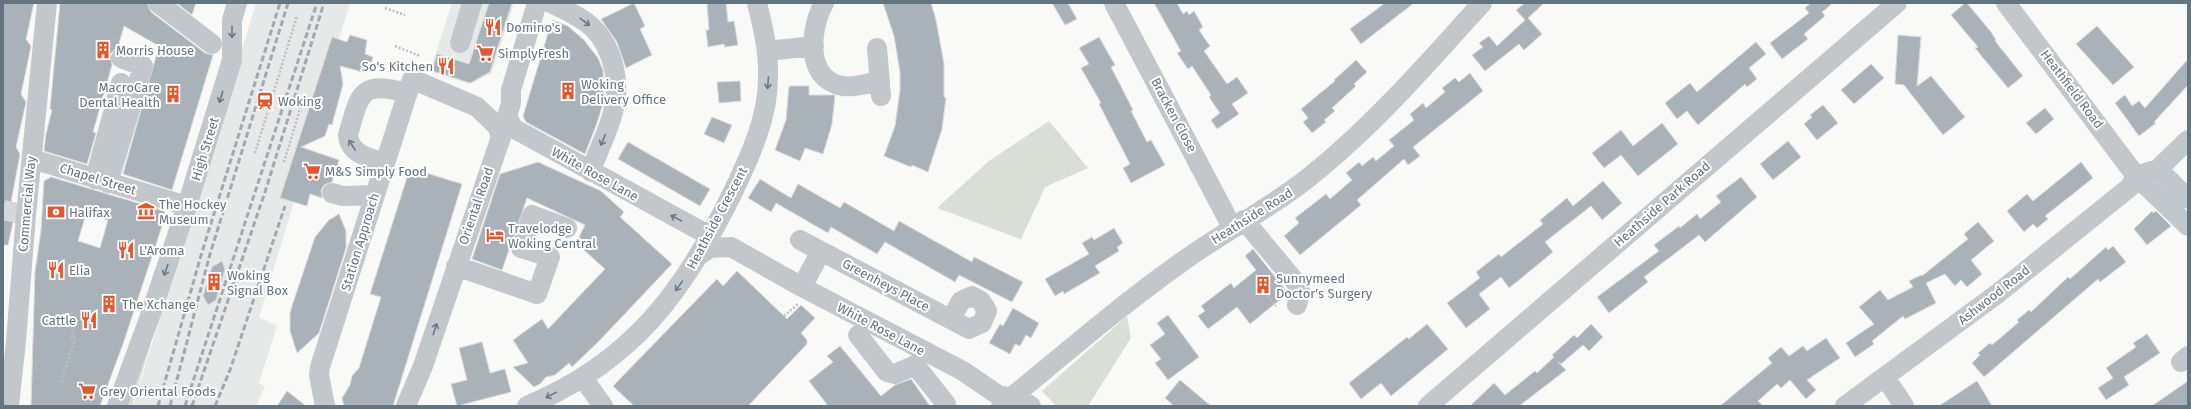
<svg xmlns="http://www.w3.org/2000/svg" width="2191" height="409" font-family="'Fira Sans',sans-serif">
	<style>
		.built { fill: #e7e8e8 }
		.green { fill: #d9ded6 }
		.building { fill: #a9b2b8; stroke: #dbdbd9; fill-rule: evenodd }
		.lines { fill: none; stroke-linecap: round; stroke-linejoin: round }
		.minor-tunnel { stroke: #d4d8da; stroke-width: 20; stroke-dasharray: 20 10; stroke-linecap: butt }
		.path { stroke: #babec1; stroke-width: 2.5; stroke-dasharray: 2 2; stroke-linecap: butt }
		.minor { stroke: #c2c7cb; stroke-width: 20 }
		.rail { stroke: #a1a9af; stroke-width: 3; stroke-dasharray: 6 3; stroke-linecap: butt }
		.oneway { stroke: #697986 }
		.labels { text-anchor: middle; dominant-baseline: central; stroke-width: 4; stroke-linejoin: round; paint-order: stroke }
		.poi-label { font-size: 13px; fill: #647582; stroke: #fff; text-anchor: start }
		.street-label { font-size: 13px; fill: #647582; stroke: #fff }
	</style>
	<rect width="100%" height="100%" fill="#f9f9f7"/>
	<path class="built" d="M256 3H350L339 39 332 37 280 197 294 202 259 317 277 326 259 383 265 387 256 406H133Z
		M452 3H514L492 73 470 84 430 71Z"/>
	<path class="green" d="M1049 121 1088 168 1045 187 1021 239 937 208 989 161Z
		M1127 316 1131 338 1088 406H1056L1042 391Z
		M148 342 151 343 132 406H121Z"/>
	<path class="building" d="M3 3H34L26 39 31 46 21 94 26 102 16 147 20 154 11 202 15 206 14 218 8 245H3Z
		M60 3H147L151 12 205 53 213 55 172 190 123 174 159 46 124 26 118 47 110 54 112 65 93 132 96 133 87 164 44 151 46 134 52 110 50 109Z
		M177 3H196L192 15Z
		M489 3H512L490 72 470 83 432 71 437 54 469 64Z
		M634 3 645 26 640 29 652 55 626 68 617 42 601 19Z
		M707 3H726L728 22 734 21 738 45 725 47 724 44 708 47 706 30H709Z
		M883 3H931L936 20 944 64V97L946 98 942 129 928 172 912 165 911 167 884 156 895 126 900 90V72L894 36Z
		M1052 3H1068L1077 19 1065 25Z
		M1154 3H1177L1183 14 1187 11 1189 15 1194 11 1203 27 1199 30 1210 46 1204 51 1227 84 1237 77 1248 93 1232 104 1239 114 1217 129 1211 120 1220 113 1209 97 1211 95 1192 66 1188 69 1177 53 1181 51Z
		M1385 3H1414L1361 44 1350 29Z
		M1525 3H1544L1528 18 1542 34 1524 50 1519 44 1485 71 1472 55 1483 47 1479 43 1489 36 1497 46 1525 20 1516 10Z
		M1811 3H1833L1822 12 1825 16 1804 34 1808 39 1782 59 1770 43 1809 13 1805 8Z
		M1965 3H1967L1991 32 1996 40 1995 41 2023 76 2008 88 1975 48 1978 47 1951 15Z
		M552 20 568 26 584 40 598 58 603 70 604 100 597 123 585 154 526 122 523 116Z
		M2097 26 2134 67 2113 85 2076 44Z
		M350 35 367 40 365 54 373 57 369 70 366 73 340 66 343 84 332 125 329 124 325 136 301 147 339 160 332 182 324 185 321 190 322 198 310 194 307 206 280 198 332 37 347 42Z
		M1898 35 1921 37 1917 86 1931 76 1965 117 1943 135 1904 85 1895 84Z
		M1099 37 1115 65 1111 67 1133 110 1131 111 1147 142 1151 140 1165 165 1131 183 1123 168 1130 164 1099 104 1101 103 1081 68 1089 64 1079 48Z
		M1756 42 1766 54 1749 68 1757 79 1747 87 1745 84 1698 125 1687 111 1677 119 1665 103 1690 83 1697 92Z
		M2188 59V85L2154 122 2156 123 2139 136 2115 103 2125 95 2132 106 2139 101 2145 108Z
		M1356 60 1367 72 1354 84 1356 86 1332 108 1335 111 1324 120 1326 122 1312 133 1303 122 1308 118 1301 109 1335 81 1334 80Z
		M1871 64 1884 78 1854 104 1841 90Z
		M1470 73 1483 91 1413 147 1420 156 1408 165 1404 159 1357 200 1361 205 1300 255 1284 236 1299 223 1295 218 1326 194 1330 199 1352 180 1346 173 1359 162 1362 166 1373 157 1376 161 1394 146 1389 140 1414 120 1410 114 1423 103 1426 108 1445 92 1442 88 1455 78 1459 82Z
		M740 81 741 101 719 103 717 82Z
		M789 86H809V95H835L832 124 823 154 805 148 800 161 775 150 786 120Z
		M1823 105 1838 123 1817 140 1804 124 1812 117 1810 115Z
		M2045 108 2054 119 2036 134 2026 123Z
		M712 117 732 125 724 143 704 134Z
		M1662 123 1678 144 1638 176 1621 155 1604 168 1592 153 1621 130 1633 146Z
		M1788 141 1801 157 1773 180 1760 164Z
		M628 142 710 189 700 206 618 159Z
		M538 162 601 191 624 212 620 217 672 264 600 340 572 367 569 363 555 375 546 377 540 384 534 387 513 367 528 363 513 340 542 319 548 329 605 269 576 243 585 225 527 198 502 270 472 259 500 174Z
		M2081 162 2093 178 2045 216 2048 219 2037 228 2033 224 2024 232 2007 211 2027 194 2033 201Z
		M410 168 462 184 393 406H344L342 398 350 385 352 376 359 368 381 297 370 294Z
		M51 177 164 211 166 214 123 344 100 406H31L35 272 41 230 44 181ZM86 214 108 220 100 248 78 241Z
		M1741 177 1757 197 1705 242 1699 235 1644 277 1648 282 1609 313 1597 297 1659 251 1654 245 1679 226 1680 228 1697 214 1700 219 1721 202 1716 196Z
		M760 179 791 198 798 184 840 208 844 202 894 231 899 221 972 262 974 257 1023 282 1012 302 959 275 955 282 885 242 877 254 831 227 828 233 776 203 771 212 748 198Z
		M1603 181 1622 203 1602 220 1591 206 1545 242 1553 252 1519 280 1509 288 1501 277 1479 294 1490 309 1466 328 1447 303 1480 278 1476 272 1499 254 1501 257 1543 224 1540 220 1567 198 1573 206Z
		M2152 211 2153 213 2156 211 2171 226 2147 245 2134 229Z
		M339 214 346 231V248L319 333 297 353 290 331V314L292 306 315 237 329 220Z
		M1978 222 1994 241 1971 260 1982 274 1967 287 1961 280 1955 286 1945 274 1926 283 1936 303 1905 319 1903 316 1872 341 1874 344 1855 357 1846 343 1874 324 1859 307 1880 290 1888 300 1913 287 1909 281 1921 275 1922 276 1968 239 1964 234Z
		M1114 228 1123 243 1117 247 1119 251 1095 266 1100 273 1064 294 1063 291 1055 296 1045 279 1089 254 1082 243 1092 237 1094 240Z
		M2113 246 2126 262 2100 282 2098 279 1984 377 1972 363 1980 355 1978 353 1990 343 1992 345 2019 322 2017 320 2029 310 2031 312 2068 277 2070 279 2106 247 2108 250Z
		M1253 249 1288 293 1250 324 1237 307 1208 329 1198 316 1205 311 1201 306 1231 283 1234 288 1256 270 1245 256Z
		M222 261 225 269 216 300 208 305 203 296 212 267Z
		M737 271 787 319 801 305 815 318 801 333 807 340V344L748 406H634L613 386 717 279 723 286Z
		M1013 308 1039 323 1031 338 1026 335 1020 346 1015 344 1010 354 989 343 1000 324 1003 326Z
		M1168 315 1199 357 1168 380 1155 363 1161 359 1150 345 1165 334 1157 323Z
		M1427 324 1448 349 1391 396 1381 383 1361 399 1349 383 1407 337 1409 339Z
		M1591 324 1603 337 1589 351 1583 345 1561 364 1558 362 1566 370 1519 406H1470L1494 383 1505 395 1535 371 1537 373 1554 357 1552 355 1561 347 1574 335 1577 338Z
		M2147 334 2160 353 2124 377 2129 385 2106 400 2098 388 2113 378 2106 368 2136 347 2133 343Z
		M1826 338 1840 358 1807 380 1816 390 1806 399 1790 380 1781 388 1777 384 1758 401 1763 406H1720L1772 363 1768 358 1781 347 1789 356 1803 346 1807 351Z
		M482 342 490 373 505 369 511 392 457 406 451 384 467 380 459 348Z
		M840 346 881 396 895 385 911 379 930 406H828L809 381 833 362 827 356Z
		M1180 380 1211 406H1174L1165 398Z
		M1977 381 1992 406H1939Z
		M2188 381V406H2152Z
		M287 391 306 406H277Z"/>
	<g class="lines">
		<path class="minor-tunnel" d="M3 210 26 215"/>
		<path class="path" d="M385 8 405 15
			M395 46 420 56
			M255 153 297 16
			M284 162 303 99
			M1265 293 1276 306
			M72 308V329L75 339
			M784 316 798 304
			M61 382 75 339 69 337"/>
		<path class="minor" d="M158 3 212 44
			M551 3C565 10 582 17 593 28 614 49 621 85 613 112 608 133 597 151 591 172
			M824 3C810 28 804 80 843 86 855 88 869 83 880 81
			M1114 3 1232 227
			M2006 3 2136 176 2188 226
			M460 43 472 3
			M877 48 881 96
			M767 51 814 46
			M507 116 513 128 710 236
			M32 159 187 206
			M385 163C370 158 349 154 348 135 360 94 359 80 407 93
			M2158 169 2188 199
			M2136 176 2158 169 2188 140
			M95 179 121 83
			M108 183 143 66 121 58
			M332 193 343 196 374 195
			M1244 220 1298 285 1300 292 1297 305
			M800 240 969 329 982 323 987 311 981 301 972 296 961 301 951 319
			M701 254 710 248 731 247 802 287 963 371 998 395 1022 400 1031 406
			M456 266 537 294 550 257 521 248 532 215 567 228
			M802 287 821 251
			M858 335 887 372 895 374 915 365 946 404
			M2181 362 2188 356
			M1885 377 1904 406
			M583 378 603 406
			M9 406 16 341 26 215 47 3
			M117 406 150 316 187 206 232 60V20L237 3
			M325 406 319 375 320 367 412 79 477 107 497 126 501 137
			M406 406 423 366 501 137 511 103V90L537 3
			M527 406C632 362 684 292 733 192 750 156 768 118 768 78 769 52 763 27 757 3
			M1001 406C1060 358 1117 308 1179 264 1222 232 1272 208 1313 174 1375 124 1429 62 1482 3
			M1428 406 1897 3
			M1845 406 1997 294 2130 187 2136 176"/>
		<path class="rail" d="M158 406 202 252 280 3
			M170 406 210 254 288 3
			M185 406 317 3
			M192 406 265 192 324 3
			M215 406 230 370 285 206"/>
	</g>
	<defs><path id="oneway-shaft" d="M-6 0H5M1.5-3L5.5 0L1.5 3" fill="none" stroke-width="1.6" stroke-linecap="round" stroke-linejoin="round"/></defs>
	<g class="oneway">
		<use href="#oneway-shaft" transform="translate(585 22) rotate(37)"/>
		<use href="#oneway-shaft" transform="translate(232 32) rotate(90)"/>
		<use href="#oneway-shaft" transform="translate(768 83) rotate(94)"/>
		<use href="#oneway-shaft" transform="translate(221 97) rotate(107)"/>
		<use href="#oneway-shaft" transform="translate(603 140) rotate(113)"/>
		<use href="#oneway-shaft" transform="translate(352 145) rotate(-122)"/>
		<use href="#oneway-shaft" transform="translate(676 218) rotate(-152)"/>
		<use href="#oneway-shaft" transform="translate(166 270) rotate(109)"/>
		<use href="#oneway-shaft" transform="translate(679 286) rotate(126)"/>
		<use href="#oneway-shaft" transform="translate(435 329) rotate(-72)"/>
		<use href="#oneway-shaft" transform="translate(551 395) rotate(153)"/>
	</g>
	<defs>
		<g id="restaurant-bare" transform="scale(1.38)"><path d="M-5-6h1v4h1v-4h1v4h1v-4h1v5L-1.5 .5V6h-2V.5L-5-1ZM5-6V6H3V1.5H1.5Q1.5-4 5-6Z" fill="#e5562b" stroke="#fff" stroke-width="2.5" paint-order="stroke"/></g>
		<g id="building-bare" transform="scale(1.38)"><path d="M-4-6H4V6H1V3H-1V6H-4ZM-2.5-4.3h1.7v1.8h-1.7ZM.8-4.3h1.7v1.8H.8ZM-2.5-1h1.7V.8h-1.7ZM.8-1h1.7V.8H.8Z" fill="#e5562b" stroke="#fff" stroke-width="2.5" paint-order="stroke"/></g>
		<g id="supermarket-bare" transform="scale(1.38)"><path d="M-6-5.5h2.5l.6 2H6L4.5 2H-2.5L-4.4-4H-6ZM-1.5 3.2a1.3 1.3 0 1 0 .1 0ZM3 3.2a1.3 1.3 0 1 0 .1 0Z" fill="#e5562b" stroke="#fff" stroke-width="2.5" paint-order="stroke"/></g>
		<g id="station-bare" transform="scale(1.38)"><path d="M-3-6H3Q5-6 5-4V2Q5 4 3 4L4.5 6H3L1.5 4h-3L-3 6H-4.5L-3 4Q-5 4-5 2V-4Q-5-6-3-6ZM-3.5-4v3h7v-3ZM-3.5 1v1.5H-2V1ZM2 1v1.5H3.5V1Z" fill="#e5562b" stroke="#fff" stroke-width="2.5" paint-order="stroke"/></g>
		<g id="museum-bare" transform="scale(1.38)"><path d="M0-6L6-3V-2H-6V-3ZM-5-1h2V3h-2ZM-1-1h2V3h-2ZM3-1h2V3H3ZM-6 4H6V6H-6Z" fill="#e5562b" stroke="#fff" stroke-width="2.5" paint-order="stroke"/></g>
		<g id="bank-bare" transform="scale(1.38)"><path d="M-6-4H6V4H-6ZM0-2.3a2.3 2.3 0 1 0 0 4.6a2.3 2.3 0 1 0 0-4.6Z" fill="#e5562b" stroke="#fff" stroke-width="2.5" paint-order="stroke"/></g>
		<g id="hotel-bare" transform="scale(1.38)"><path d="M-6-4.5h1.5V1H6V5H4.5V3h-9V5H-6ZM-4 0a1.8 1.8 0 1 1 3.6 0ZM.5 0V-2.5h3Q6-2.5 6 0Z" fill="#e5562b" stroke="#fff" stroke-width="2.5" paint-order="stroke"/></g>
	</defs>
	<g fill-rule="evenodd">
		<use href="#restaurant-bare" x="493" y="27"/>
		<use href="#building-bare" x="103" y="50"/>
		<use href="#supermarket-bare" x="485" y="53"/>
		<use href="#restaurant-bare" x="446" y="66"/>
		<use href="#building-bare" x="568" y="91"/>
		<use href="#building-bare" x="173" y="94"/>
		<use href="#station-bare" x="265" y="101"/>
		<use href="#supermarket-bare" x="312" y="171"/>
		<use href="#museum-bare" x="146" y="211"/>
		<use href="#bank-bare" x="56" y="212"/>
		<use href="#hotel-bare" x="495" y="235"/>
		<use href="#restaurant-bare" x="126" y="250"/>
		<use href="#restaurant-bare" x="56" y="270"/>
		<use href="#building-bare" x="214" y="282"/>
		<use href="#building-bare" x="1263" y="285"/>
		<use href="#building-bare" x="109" y="304"/>
		<use href="#restaurant-bare" x="89" y="320"/>
		<use href="#supermarket-bare" x="87" y="391"/>
	</g>
	<g class="labels">
		<g class="poi-label">
			<text x="506" y="27">Domino's</text>
			<text x="116" y="50">Morris House</text>
			<text x="498" y="53">SimplyFresh</text>
			<text x="433" y="66" text-anchor="end">So's Kitchen</text>
			<text x="581" y="84">Woking<tspan x="581" dy="15">Delivery Office</tspan></text>
			<text x="160" y="87" text-anchor="end">MacroCare<tspan x="160" dy="15">Dental Health</tspan></text>
			<text x="278" y="101">Woking</text>
			<text x="325" y="171">M&amp;S Simply Food</text>
			<text x="159" y="204">The Hockey<tspan x="159" dy="15">Museum</tspan></text>
			<text x="69" y="212">Halifax</text>
			<text x="508" y="228">Travelodge<tspan x="508" dy="15">Woking Central</tspan></text>
			<text x="139" y="250">L'Aroma</text>
			<text x="69" y="270">Elia</text>
			<text x="227" y="275">Woking<tspan x="227" dy="15">Signal Box</tspan></text>
			<text x="1276" y="278">Sunnymeed<tspan x="1276" dy="15">Doctor's Surgery</tspan></text>
			<text x="122" y="304">The Xchange</text>
			<text x="76" y="320" text-anchor="end">Cattle</text>
			<text x="100" y="391">Grey Oriental Foods</text>
		</g>
		<g class="street-label">
			<text transform="translate(2072 89) rotate(53)">Heathfield Road</text>
			<text transform="translate(1174 115) rotate(62)">Bracken Close</text>
			<text transform="translate(205 149) rotate(-73)">High Street</text>
			<text transform="translate(595 174) rotate(29)">White Rose Lane</text>
			<text transform="translate(98 179) rotate(17)">Chapel Street</text>
			<text transform="translate(27 204) rotate(-85)">Commercial Way</text>
			<text transform="translate(1662 204) rotate(-41)">Heathside Park Road</text>
			<text transform="translate(476 206) rotate(-71)">Oriental Road</text>
			<text transform="translate(1252 216) rotate(-32)">Heathside Road</text>
			<text transform="translate(717 218) rotate(-62)">Heathside Crescent</text>
			<text transform="translate(360 242) rotate(-73)">Station Approach</text>
			<text transform="translate(886 285) rotate(28)">Greenheys Place</text>
			<text transform="translate(1994 295) rotate(-38)">Ashwood Road</text>
			<text transform="translate(881 329) rotate(28)">White Rose Lane</text>
		</g>
	</g>
	<rect width="2191" height="409" fill="none" stroke="#647582" stroke-width="8"/>
</svg>
